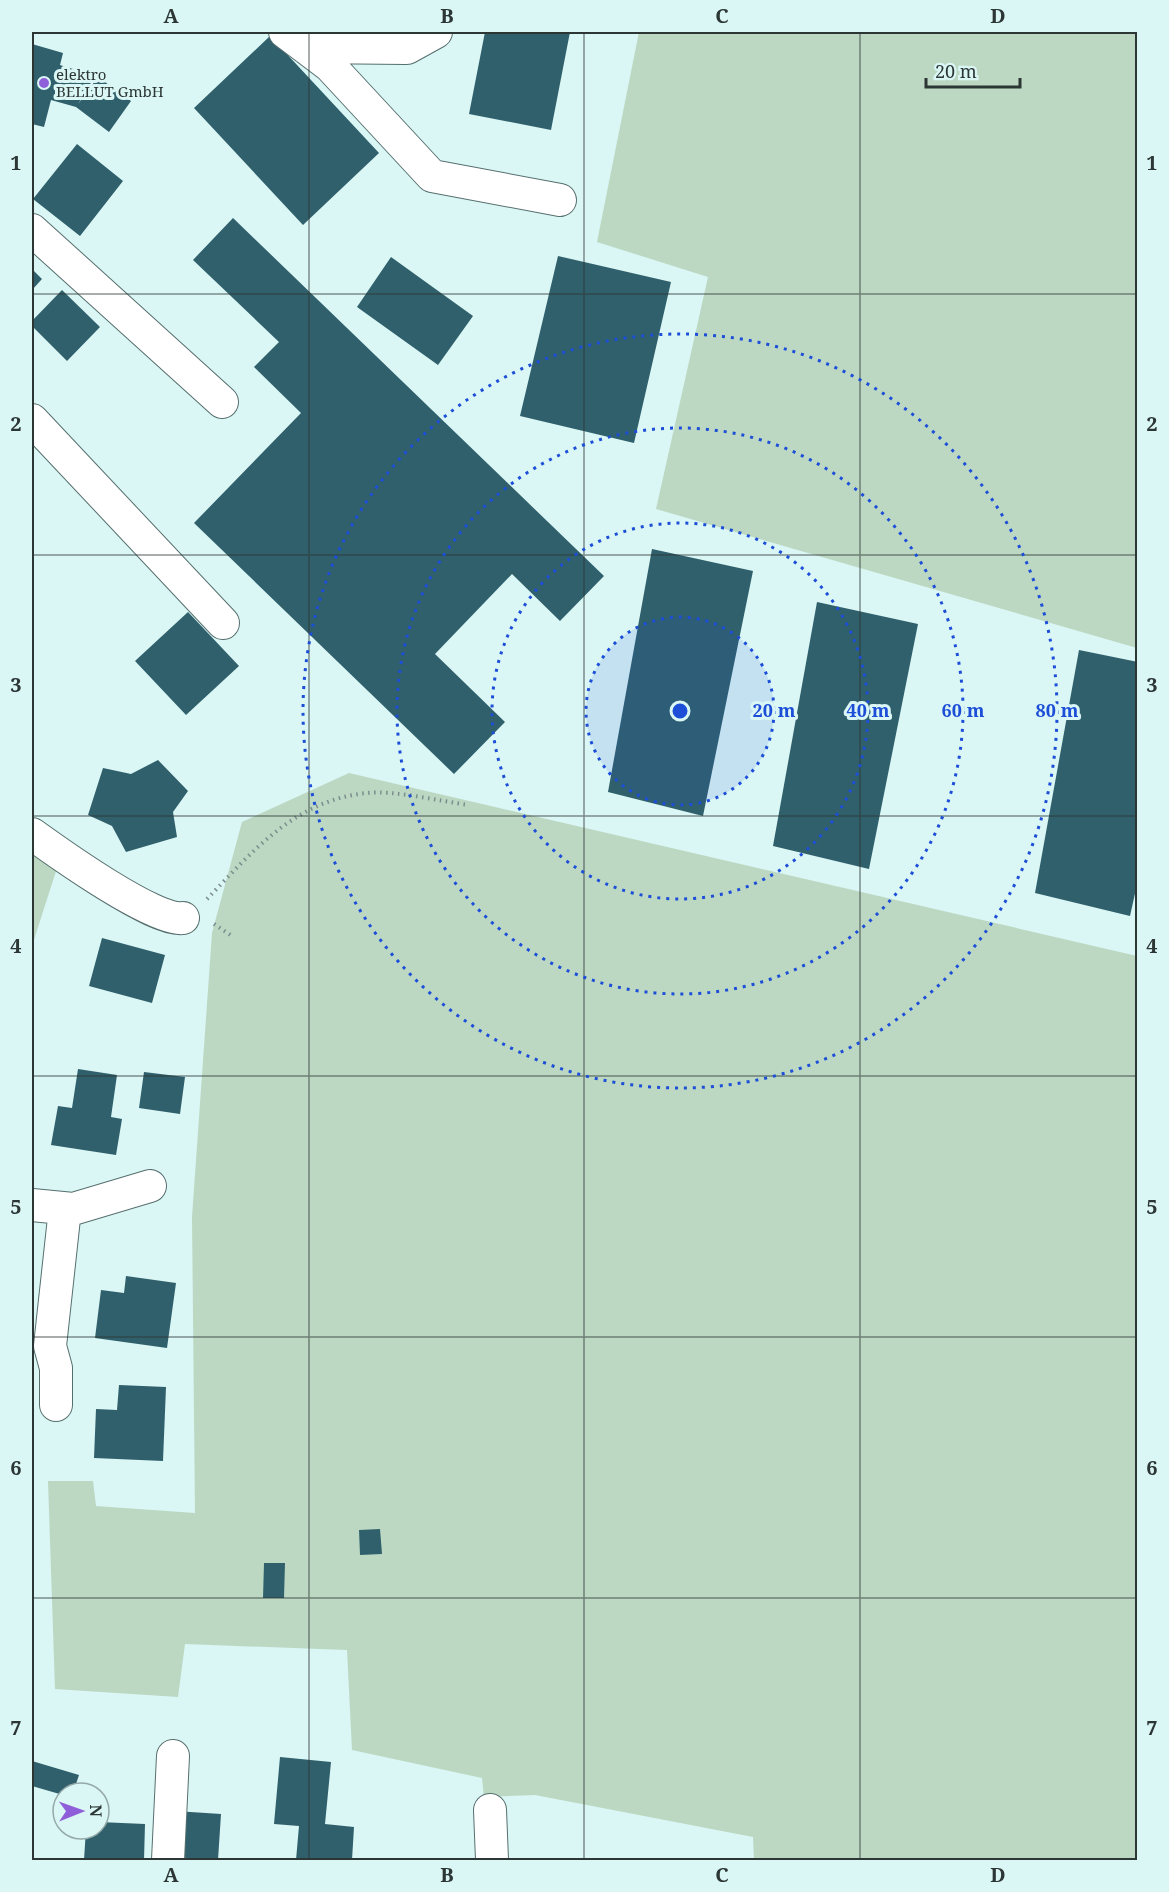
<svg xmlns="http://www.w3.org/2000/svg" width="1169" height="1892" font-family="'Noto Serif',serif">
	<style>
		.green { fill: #bcd8c2 }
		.building { fill: #30606c }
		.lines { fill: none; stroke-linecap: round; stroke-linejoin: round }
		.minor-casing { stroke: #566f6e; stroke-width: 34 }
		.path { stroke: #7b8e8d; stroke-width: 4; stroke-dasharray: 1.5 4.5; stroke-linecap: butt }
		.minor { stroke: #fff; stroke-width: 32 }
		.grid { fill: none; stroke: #2b3635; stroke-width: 1.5; stroke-opacity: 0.55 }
		.ring { fill: none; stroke: #1d4ed8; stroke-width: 3; stroke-dasharray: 3 6 }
		.poi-dot { fill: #8f5fd9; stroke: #daf6f5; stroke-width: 2 }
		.labels { text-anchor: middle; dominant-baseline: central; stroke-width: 6; stroke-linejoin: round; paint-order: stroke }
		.poi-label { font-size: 15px; fill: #2b3635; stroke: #daf6f5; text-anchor: start }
		.centre { fill: #1d4ed8; stroke: #daf6f5; stroke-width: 3 }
		.ring-label { font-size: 18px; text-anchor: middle; font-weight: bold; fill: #1d4ed8; stroke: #daf6f5; stroke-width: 6; stroke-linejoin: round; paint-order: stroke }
		.neatline { fill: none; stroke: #2b3635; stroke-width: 2 }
		.grid-label { font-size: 20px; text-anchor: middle; font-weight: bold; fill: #2b3635 }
	</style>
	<rect width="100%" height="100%" fill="#daf6f5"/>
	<path class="green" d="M639 32H1137V648L656 509 708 277 597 242Z
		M349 773 1137 956V1860H754L753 1837 535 1795 484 1797 482 1778 352 1750 347 1650 185 1644 178 1697 55 1689 48 1481H93L96 1506 195 1513 192 1217 212 933 242 822Z
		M32 851 57 868 32 946Z"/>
	<path class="building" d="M485 32H570L551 130 469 114Z
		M270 36 379 153 303 225 194 108Z
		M32 44 63 53 60 65 95 76 78 104 98 77 131 101 109 132 76 107 51 100 44 127 32 124Z
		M77 144 123 181 80 236 33 199Z
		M233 218 604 576 560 621 512 574 435 654 505 722 454 774 194 523 301 413 254 367 279 342 193 260Z
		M558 256 671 282 634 443 520 416Z
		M391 257 473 316 438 365 357 307Z
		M32 269 42 279 32 290Z
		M62 290 100 327 67 361 32 326V321Z
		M652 549 753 571 703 816 608 792Z
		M817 602 918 624 869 869 773 846Z
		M188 612 239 666 186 715 135 661Z
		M1079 650 1138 662V880L1130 916 1035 893Z
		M158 760 188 791 173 812 177 837 126 852 112 826 88 815 103 768 131 774Z
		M102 938 165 955 152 1003 89 986Z
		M78 1069 117 1075 111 1117 122 1119 116 1155 51 1145 58 1106 72 1108Z
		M144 1072 185 1077 180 1114 139 1108Z
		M126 1276 176 1283 167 1348 95 1338 101 1290 124 1293Z
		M119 1385 166 1387 163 1461 94 1458 96 1409 117 1410Z
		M380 1529 382 1554 360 1555 359 1530Z
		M264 1563H285L284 1598H263Z
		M280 1757 331 1762 325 1824 354 1827 352 1860H296L299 1826 274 1824Z
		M32 1761 79 1775 73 1793H63V1795L32 1786Z
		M175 1811 221 1814 218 1860 172 1857Z
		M99 1822 145 1824 144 1860H84L86 1829H99Z"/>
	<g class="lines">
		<g class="minor-casing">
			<path id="minor" d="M285 32 330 66 432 176 560 200
				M305 47 407 48 436 32
				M32 230 222 402
				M32 420 223 623
				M32 834C57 852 156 923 183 918
				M32 1205 73 1209 150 1186
				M56 1405V1368L50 1346 65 1209
				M490 1810 492 1860
				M168 1860 173 1756"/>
		</g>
		<path class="path" d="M207 899C253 851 295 800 367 793 394 790 440 801 468 805
			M214 924 232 936"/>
		<use href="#minor" class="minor"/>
	</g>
	<path class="grid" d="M309 32V1860M584 32V1860M860 32V1860M32 294H1138M32 555H1138M32 816H1138M32 1076H1138M32 1337H1138M32 1598H1138"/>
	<circle cx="680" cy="711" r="94" fill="#1d4ed8" fill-opacity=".12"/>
	<g class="ring">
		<circle cx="680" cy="711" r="94"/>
		<circle cx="680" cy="711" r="188"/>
		<circle cx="680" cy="711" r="283"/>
		<circle cx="680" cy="711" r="377"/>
	</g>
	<circle class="poi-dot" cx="44" cy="83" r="6"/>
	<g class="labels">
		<g class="poi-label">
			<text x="56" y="74">elektro<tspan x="56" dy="17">BELLUT GmbH</tspan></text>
		</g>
	</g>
	<circle cx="680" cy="711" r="9" class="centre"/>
	<g class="ring-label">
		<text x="774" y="717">20 m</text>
		<text x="868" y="717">40 m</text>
		<text x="963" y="717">60 m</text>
		<text x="1057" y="717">80 m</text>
	</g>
	<rect width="1169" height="1892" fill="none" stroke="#daf6f5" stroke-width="66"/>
	<g transform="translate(81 1811) rotate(89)"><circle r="28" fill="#daf6f5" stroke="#94a9a8" stroke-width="1.5"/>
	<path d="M0-4.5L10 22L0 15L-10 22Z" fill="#8f5fd9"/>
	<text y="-9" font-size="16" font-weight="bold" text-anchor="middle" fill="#2b3635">N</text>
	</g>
	<path d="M926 78v9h94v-9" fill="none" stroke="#2b3635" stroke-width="3"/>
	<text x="935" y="78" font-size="18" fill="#2b3635" stroke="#daf6f5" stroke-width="4.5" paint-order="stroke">20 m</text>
	<rect x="33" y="33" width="1103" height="1826" class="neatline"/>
	<g class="grid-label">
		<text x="171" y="23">A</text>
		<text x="447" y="23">B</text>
		<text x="722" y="23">C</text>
		<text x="998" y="23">D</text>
		<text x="16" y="170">1</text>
		<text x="1152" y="170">1</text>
		<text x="16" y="431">2</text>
		<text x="1152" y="431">2</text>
		<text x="16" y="692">3</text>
		<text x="1152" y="692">3</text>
		<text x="16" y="953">4</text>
		<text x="1152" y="953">4</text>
		<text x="16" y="1214">5</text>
		<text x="1152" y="1214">5</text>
		<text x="16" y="1475">6</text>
		<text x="1152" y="1475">6</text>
		<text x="16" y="1735">7</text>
		<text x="1152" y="1735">7</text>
		<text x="171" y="1882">A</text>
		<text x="447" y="1882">B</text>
		<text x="722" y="1882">C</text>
		<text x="998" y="1882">D</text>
	</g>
</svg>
